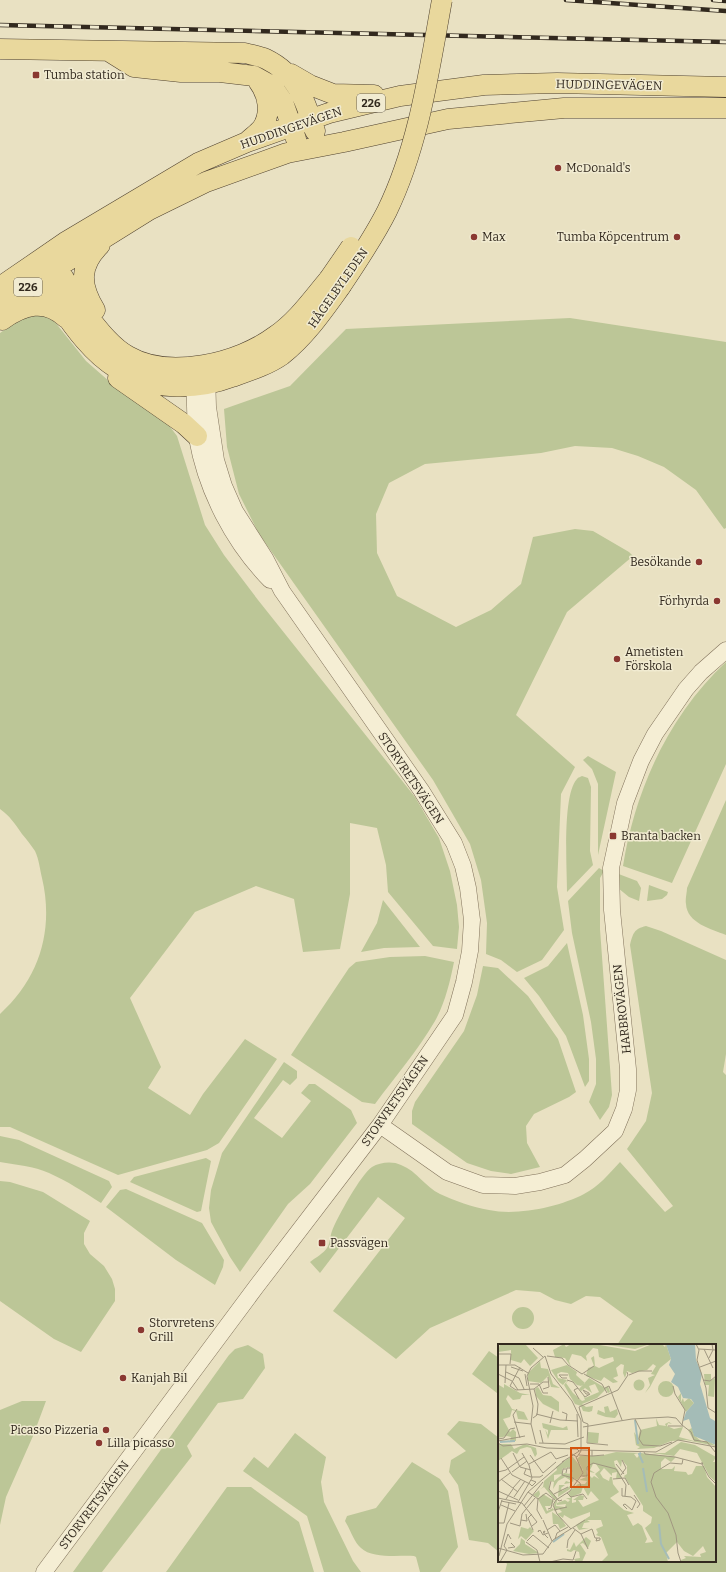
<svg xmlns="http://www.w3.org/2000/svg" width="726" height="1572" font-family="Bitter,serif">
	<style>
		.green { fill: #bcc697 }
		.lines { fill: none; stroke-linecap: round; stroke-linejoin: round }
		.minor-casing { stroke: #81725b; stroke-width: 17 }
		.major-casing { stroke: #4f412f; stroke-width: 21 }
		.minor { stroke: #f5eed4; stroke-width: 16 }
		.major { stroke: #e9d89d; stroke-width: 20 }
		.rail-casing { stroke: #32291e; stroke-width: 4.5 }
		.rail { stroke: #f1ebd1; stroke-width: 3; stroke-dasharray: 9; stroke-linecap: butt }
		.major-bridge-casing { stroke: #4f412f; stroke-width: 21; stroke-linecap: butt }
		.major-bridge { stroke: #e9d89d; stroke-width: 20 }
		.poi-dot { fill: #8a3831; stroke: #f1ebd1; stroke-width: 1.5 }
		.labels { text-anchor: middle; dominant-baseline: central; stroke-width: 3; stroke-linejoin: round; paint-order: stroke }
		.shield { fill: #f1ebd1; stroke: #6b6354; stroke-width: 1 }
		.shield-label { font-size: 11px; font-weight: bold; fill: #32291e }
		.poi-label { font-size: 12px; fill: #32291e; stroke: #f1ebd1; text-anchor: start }
		.street-label { font-size: 12px; fill: #32291e; stroke: #f1ebd1 }
		.inset-river { fill: none; stroke: #a4bcb7; stroke-width: 2 }
		.inset-road { fill: none; stroke: #a09780; stroke-width: 1 }
		.view { fill: #d6540e; fill-opacity: 0.15; stroke: #d6540e; stroke-width: 2 }
		.inset-edge { fill: none; stroke: #32291e; stroke-width: 2 }
	</style>
	<rect width="100%" height="100%" fill="#e9e1c2"/>
	<path class="green" d="M42 314 51 317 86 361 110 382 168 424 177 436 205 525 224 555 258 600 415 797 439 838 450 871 457 905 459 927 457 949 433 946 388 892 386 865 377 828 350 823V894L340 949 303 952 294 899 256 886 195 912 130 998 161 1067 148 1088 190 1115 203 1094 245 1039 277 1059 219 1143 207 1150 118 1175 10 1127H0V1014C40 978 54 929 42 878 40 870 39 859 35 851 31 845 27 840 22 834 15 824 10 816 0 809V333L25 316Z
		M570 318 726 342V528L724 529 696 490 664 467 638 456 612 448 575 446 541 453 425 464 389 483 376 514 377 553 397 596 456 627 491 610 521 584 533 537 575 529 593 531 629 552 633 556 567 612 516 715 575 767 561 794 557 887 564 930 542 960 517 972 501 960 486 954 487 923 481 880 470 844 433 780 259 534 239 494 227 447 224 409 290 386 346 329Z
		M726 662V764L672 883 623 866C635 790 669 715 726 662Z
		M588 756 616 772 598 855V784L592 769 583 760Z
		M582 776 588 778 591 787 590 851 593 865 567 892C567 868 562 795 577 779 578 777 581 777 582 776Z
		M726 800V935C711 929 687 923 686 904 685 899 687 893 687 888Z
		M599 868 604 871 600 878V929L612 1095 609 1107 600 1120 589 1102 596 1084V1059L591 1022 572 933 568 901Z
		M616 873 637 881 641 888 639 901 629 897 618 888Z
		M649 885 668 892 667 895 662 899 647 901Z
		M383 900 420 947 384 948 361 952 377 923Z
		M646 926 661 931 726 960V1054L723 1072 726 1075V1572H505L507 1564 505 1561H715V1345H617L633 1321 600 1297 586 1296 571 1304 555 1300 540 1292 516 1290 430 1328 396 1359 333 1311 405 1218 378 1197 320 1273 310 1262C315 1258 324 1253 327 1248 330 1244 330 1236 332 1231 337 1218 361 1174 372 1167 380 1162 393 1161 401 1165 417 1171 425 1187 440 1194 455 1201 472 1207 489 1210 517 1216 559 1207 584 1194 598 1187 609 1174 620 1162L665 1212 673 1206 627 1149 646 1121 652 1093 630 945C633 933 634 929 646 926Z
		M567 943 583 1015 589 1059V1081L585 1087 566 1036 539 996 524 978 548 966Z
		M425 956 454 962C450 982 445 1003 435 1021 418 1050 395 1077 375 1104L362 1102 291 1055 349 968 356 962 390 957Z
		M483 966 498 968 528 996 558 1039 576 1092 569 1097 534 1114 526 1126 527 1143 540 1167 511 1174 491 1171 467 1163 412 1124V1111L415 1102 464 1031 477 995Z
		M284 1062 297 1071V1078L290 1085 283 1080 254 1118 282 1138 311 1101 301 1093 309 1084H315L351 1110 357 1123 310 1184 288 1204 240 1272 230 1257 211 1222 209 1208 211 1190 222 1153Z
		M0 1136 19 1140 109 1181 112 1187 101 1203C84 1192 67 1181 49 1173 34 1166 16 1165 0 1162Z
		M206 1158 211 1161 201 1211 197 1212 130 1182 134 1177Z
		M0 1181 10 1182 43 1192 90 1221 84 1233V1244L90 1254 104 1266 112 1279 115 1289V1301L81 1352 54 1339 0 1301Z
		M126 1189 202 1223 224 1260 223 1267 215 1285 176 1260 106 1207 120 1190Z
		M512 1318a11 11 0 1 1 22 0a11 11 0 1 1-22 0Z
		M248 1345 263 1354 265 1368 243 1399 218 1403 187 1446 192 1456 102 1572H73L229 1355 235 1349Z
		M489 1351 499 1358V1390L497 1393 472 1374Z
		M22 1401H46L33 1436 6 1497 0 1525V1410Z
		M459 1421 481 1424 499 1438V1552L488 1543 469 1540 458 1485 449 1472 451 1460 466 1451 447 1434Z
		M295 1433 326 1457 321 1482 324 1502 353 1561 361 1572H324L307 1516 243 1471 254 1457 268 1468Z
		M412 1462 440 1479 448 1491 458 1547 440 1572H420L416 1557 414 1556C399 1555 372 1559 361 1548 354 1542 350 1529 345 1521L347 1516 376 1508Z
		M227 1487H251L299 1522 314 1572H166Z"/>
	<g class="lines">
		<g class="minor-casing">
			<path id="minor" d="M193 374C196 395 194 417 197 438 206 490 233 542 270 580
				M380 1125 447 1172 483 1185 515 1186 540 1182 565 1175 585 1159 615 1131 624 1109 628 1090V1069L612 910 611 868 625 803 641 761 655 734 686 689 701 672 726 650
				M44 1572 256 1287 380 1125 455 1015 464 982 470 951 472 920 468 888 463 866 454 843 421 790 282 591 265 558 235 511 224 486 216 460 208 407 207 374"/>
		</g>
		<g class="major-casing">
			<path id="major" d="M0 49 245 53C252 55 259 56 266 59 297 74 305 100 315 131
				M110 52 134 67 181 72H220L254 76 272 86 283 102 296 139
				M291 74 310 85 333 94 374 95
				M248 141C252 137 258 133 262 128 272 113 268 94 258 81
				M51 256C68 286 98 339 128 356 169 380 239 363 275 336 297 321 312 299 329 279
				M34 268C42 281 50 293 59 306 75 329 92 353 116 368 150 391 195 391 232 377 249 371 268 365 282 355 306 336 323 311 341 286
				M0 287 67 241 198 163 247 142 329 113 400 96 484 85 557 83 726 87
				M0 308 40 278 149 210 206 182 287 153 344 142 448 119 564 108H726
				M95 310C80 285 79 266 100 245
				M2 320C23 305 45 298 66 318
				M118 378 184 424 197 436"/>
		</g>
		<use href="#minor" class="minor"/>
		<use href="#major" class="major"/>
		<g class="rail-casing">
			<path id="rail" d="M566 0 726 11
				M713 0 726 1
				M0 25 726 42"/>
		</g>
		<use href="#rail" class="rail"/>
		<g class="major-bridge-casing">
			<path id="major-bridge" d="M329 279 351 247
				M341 286C357 262 374 237 387 211 419 145 429 71 442 0"/>
		</g>
		<use href="#major-bridge" class="major-bridge"/>
	</g>
	<g class="poi-dot">
		<rect x="32" y="71" width="8" height="8" rx="2"/>
		<circle cx="558" cy="168" r="4"/>
		<circle cx="474" cy="237" r="4"/>
		<circle cx="677" cy="237" r="4"/>
		<circle cx="699" cy="562" r="4"/>
		<circle cx="717" cy="601" r="4"/>
		<circle cx="617" cy="659" r="4"/>
		<rect x="609" y="832" width="8" height="8" rx="2"/>
		<rect x="318" y="1239" width="8" height="8" rx="2"/>
		<circle cx="141" cy="1330" r="4"/>
		<circle cx="123" cy="1378" r="4"/>
		<circle cx="106" cy="1430" r="4"/>
		<circle cx="99" cy="1443" r="4"/>
	</g>
	<g class="labels">
		<g class="shield">
			<rect x="357" y="94" width="28" height="18" rx="3"/>
			<rect x="14" y="278" width="28" height="18" rx="3"/>
		</g>
		<g class="shield-label">
			<text x="371" y="103">226</text>
			<text x="28" y="287">226</text>
		</g>
		<g class="poi-label">
			<text x="44" y="75">Tumba station</text>
			<text x="566" y="168">McDonald's</text>
			<text x="482" y="237">Max</text>
			<text x="669" y="237" text-anchor="end">Tumba Köpcentrum</text>
			<text x="691" y="562" text-anchor="end">Besökande</text>
			<text x="709" y="601" text-anchor="end">Förhyrda</text>
			<text x="625" y="652">Ametisten<tspan x="625" dy="14">Förskola</tspan></text>
			<text x="621" y="836">Branta backen</text>
			<text x="330" y="1243">Passvägen</text>
			<text x="149" y="1323">Storvretens<tspan x="149" dy="14">Grill</tspan></text>
			<text x="131" y="1378">Kanjah Bil</text>
			<text x="98" y="1430" text-anchor="end">Picasso Pizzeria</text>
			<text x="107" y="1443">Lilla picasso</text>
		</g>
		<g class="street-label">
			<text transform="translate(609 85) rotate(1)">HUDDINGEVÄGEN</text>
			<text transform="translate(291 128) rotate(-19)">HUDDINGEVÄGEN</text>
			<text transform="translate(338 288) rotate(-55)">HÅGELBYLEDEN</text>
			<text transform="translate(411 778) rotate(56)">STORVRETSVÄGEN</text>
			<text transform="translate(622 1009) rotate(-96)">HARBROVÄGEN</text>
			<text transform="translate(395 1101) rotate(-55)">STORVRETSVÄGEN</text>
			<text transform="translate(94 1505) rotate(-53)">STORVRETSVÄGEN</text>
		</g>
	</g>
	<g transform="translate(498 1344)">
		<rect width="218" height="218" fill="#e9e1c2"/>
		<path d="M2 0H27L40 14 32 22 26 15 23 19 13 16V6L0 8ZM66 0 68 3 73 0H96L137 7 154 0H164L167 3 168 0 173 15 162 24 152 43 147 49 152 41 150 34 157 31 153 30 158 22 155 20 149 26 134 29 129 27 127 34 125 29 126 21 123 20 118 24 120 32 115 34 120 38 115 39 106 33 103 37 88 32 90 24 96 22 93 14 96 12 97 22 101 24 116 17 115 13 106 15 101 13 100 5 95 4 88 12 89 17 83 12 74 10 71 17 73 23 67 14 57 13 55 6ZM103 0H152L137 5ZM42 17 43 24 50 25 55 40 62 44 53 43 50 32 43 39 30 37V29ZM69 21 79 28 78 31 87 39 83 42 79 41 72 35 70 29 63 28 59 30 60 34 69 36 65 41 61 38 53 26ZM206 30H213V36L217 34 216 53 210 52 211 41H207ZM91 34 107 44 110 42 112 48 110 49 108 45 99 54 84 60 88 63 95 62 94 67 91 68 85 67 83 62 77 60 66 41 69 37H70L68 39 75 49 84 57 87 56 85 51 87 54 101 48 97 40 91 42 94 49 87 44 83 47 81 45ZM135.5 41a5.5 5.5 0 1 1 11 0a5.5 5.5 0 1 1-11 0ZM160 45a8 8 0 1 1 16 0a8 8 0 1 1-16 0ZM6 40 22 49 32 51H24L22 55 15 56 10 51 8 55 14 65 26 68 30 76 20 75 18 67 14 66 12 73 5 75 12 88 15 85 18 88V97H12L13 93 9 92 0 94V45L1 41 6 44ZM40 43 45 51 53 52 61 58V68L45 60 38 52 37 45ZM183 49V58L185 54 186 58 191 54 196 59 188 68 180 53ZM110 62 112 68 119 65 120 70 117 74 122 73 117 74 108 73 99 70 100 66 107 69 106 63ZM158 74 161 81 168 82 167 80 171 78 174 80 170 79 169 82 176 85 185 83 181 93 196 97 190 86 194 84 196 91 204 98 209 96 218 102 188 96 173 97 156 104 139 105 142 103 138 101 136 88 140 94 142 86 159 82ZM44 79 65 84 69 82 70 86H53L50 95 47 85 50 91V86L45 84ZM90 88 101 89 100 99H90ZM183 98 197 101 218 113 215 118H218V138L212 133 199 109 182 105 176 112 154 109H167ZM0 100H13L16 105 27 100 38 104 39 110 37 113 33 104 29 103 22 105 19 110 14 107 0 117ZM118 108 141 109 136 110 139 114 143 109 178 113 173 118 167 114 163 118V125H174L177 122 176 127 188 128 190 131 194 130 198 122H206L209 133 218 143V218H183V216L188 214 186 212 203 213 202 210 208 208 205 202 195 212 186 207 179 198 168 209 170 218H103L110 211 103 193 98 191 100 189 98 185 105 182 103 176H89L92 178 86 179 84 184H91L81 186 78 181 92 172V168L73 175 66 171 65 174 59 170 64 168 60 164 58 167 56 164V161L57 158 58 156 60 155 57 161 59 157 58 162 67 163 68 160 59 161V159L67 156 70 158 72 156 68 154H73L71 152 74 153V159L78 158V156H75L82 151 86 152 85 156H80L85 163 101 156 93 147 90 152 85 143 83 149 73 153 70 149 80 140H87L89 137 81 136 88 133 91 127 88 126 89 132 85 133 84 132 85 128 84 124V130L79 136 76 134 75 138 67 133 60 137 55 145 56 138 52 137 51 145 59 154 57 156 46 143 41 146 42 150 40 154 35 151 45 143 46 137 59 126 58 123 74 112 84 124 79 115 82 112H102ZM119 116 123 123 124 116 129 122V130L126 132 145 162V167L154 173 153 179 147 184 155 198 147 199 149 195 144 182 140 179 135 182 129 171 136 169 126 166 112 154 121 148 115 140 114 133H112L111 137 105 134 102 129 106 124 114 132V129L119 128 118 135 124 134 120 126 111 123 120 126 117 122 116 117ZM98 120 102 126 97 130 101 135 96 132 94 134 91 131 92 128 97 129 92 126 95 120ZM71 123 74 127 72 130 66 129 56 137V131L64 130V125ZM68 137 74 139 72 145 60 153 61 141H67L63 144 64 147 72 142V139L66 140ZM45 150 56 157 52 162H47L49 167 55 164 56 166 48 170 40 155ZM54 168 63 174 68 182 62 185 60 180H55ZM23 183 30 185 32 183 36 187 28 196 23 192 20 195ZM88 193 93 197 90 204 85 199 82 200 88 209 84 218H78L76 215 82 214 81 208 76 206 73 208 69 207V205L72 206 76 198 78 203ZM23 194 27 197V200L41 209 31 210 15 207 22 200Z" fill="#bcc697" fill-rule="evenodd"/>
		<path d="M168 0H197L198 16 204 30 202 40 212 74 217 77 218 101 196 92 191 75 185 77 188 68 196 59 193 55 185 54 180 43 173 38 177 30 171 21 173 15Z" fill="#a4bcb7"/>
		<path class="inset-river" d="M137 76 140 100M2 98 17 97M143 109 141 110 145 119M145 124 149 148M161 180 163 200 171 215M55 198 66 190"/>
		<path class="inset-road" d="M198 0 201 6 199 16 208 44 210 64 218 69M35 4 45 13M201 5 218 6M206 5 215 24M1 10H13L12 20M47 12 53 30 74 57 83 76V107L79 113 74 110M49 12 64 14 70 21 84 30 96 22M211 14 215 6 214 0M0 21H17L30 29M13 23 25 27M22 23 12 42 18 46 36 45 45 38H50M202 23 218 17M8 28 21 34 26 45M0 30 14 37 20 46M27 30 29 42M86 30 104 40 109 49M131 31 141 27H154M69 34H64L61 31H70M69 36 75 38 87 53 92 50H88L85 46 91 49M205 36 212 37 218 32M7 39 8 21M32 40H41L45 49H50M175 42 177 50 187 66 184 81 193 88 196 96 209 98 218 109M80 44 76 46 81 55M107 44 111 42 124 76M45 45 51 43 50 33M19 65 15 71 22 94M64 68 69 70 68 77M38 70 62 76 80 77M79 70 80 93M35 74 39 71 40 60 36 45M137 75 143 87 141 95 145 101 162 102 174 98M16 78 33 80M52 79 55 67M170 82H185M85 83 134 75 170 73 178 74 184 81M42 86 45 99M0 95 6 94 12 85 17 84M0 97 27 92M0 99 5 102 29 100 49 104 79 105 81 107M41 99 67 100 86 93M38 100 33 80 35 62 29 32 33 24 47 12M110 101 89 99 90 80 85 78 81 63 120 46 130 31 129 28M53 108 58 115 70 111M146 108 147 110 177 113 204 120 205 119H203M15 109 22 123 33 126M32 111 45 129 58 118M81 111 94 112V106M94 112 106 111M3 114 14 131 32 140M64 118 83 106 158 108 180 96 218 103M31 120 53 108M118 120 126 130M204 120 211 133 218 140M28 125 26 130 33 133H42L45 131M68 125H65L64 131 75 134 82 139 83 143M0 128 8 126 26 113M14 128 29 117M68 129 69 124H72L74 127 72 130M123 131 128 124 124 116M83 132H89V123L95 119 118 125 128 141 127 152M3 135 20 148M115 135 127 134 131 141M53 137 51 145 61 157 64 156M0 138 12 129M32 140 34 142 38 138 33 136M15 144 23 135M124 144V152L133 153 138 157 134 166 127 160 125 161 129 165M0 147 20 156M30 148 40 155M69 149 73 153 85 150 89 155M56 150 70 143M136 151 142 160 139 164M16 153 27 137M0 154 24 159 39 178 34 182M8 155 15 145M40 155 48 149 57 156M40 155 39 166 44 175M3 157 18 160M20 158 34 134 31 121 24 109M3 161 17 167M26 162 45 138M50 165 53 164 55 155M56 166 69 163M0 168 4 156M34 170 30 174 35 186M23 176 29 177 28 170M45 176 54 197M0 179H6L11 159M12 179 22 182 24 170 37 154M75 184 83 190 90 205M73 185 59 170 55 161 58 156 72 147 85 129 78 113M41 186 40 188 42 186 45 191 50 189M49 186 57 181 62 187M46 189 47 187 45 188 46 189V190L50 194M83 190 94 185 97 194H102V196L98 197 99 194M57 195 59 189 70 183M29 197 35 191 51 204M28 198 39 206 42 218M0 204 25 211 45 210 55 196 87 176M10 204 17 203 13 199M69 204 70 196 77 186M1 212 9 180 30 148 66 117M2 218 9 206 6 202 10 190 13 195M52 218 65 215 75 216 78 207M183 218 180 209 178 191 170 169 158 153 153 138 156 129 172 119 184 120 185 115"/>
		<path class="view" d="M73 104H91V143H73Z"/>
		<rect width="218" height="218" class="inset-edge"/>
	</g>
</svg>
